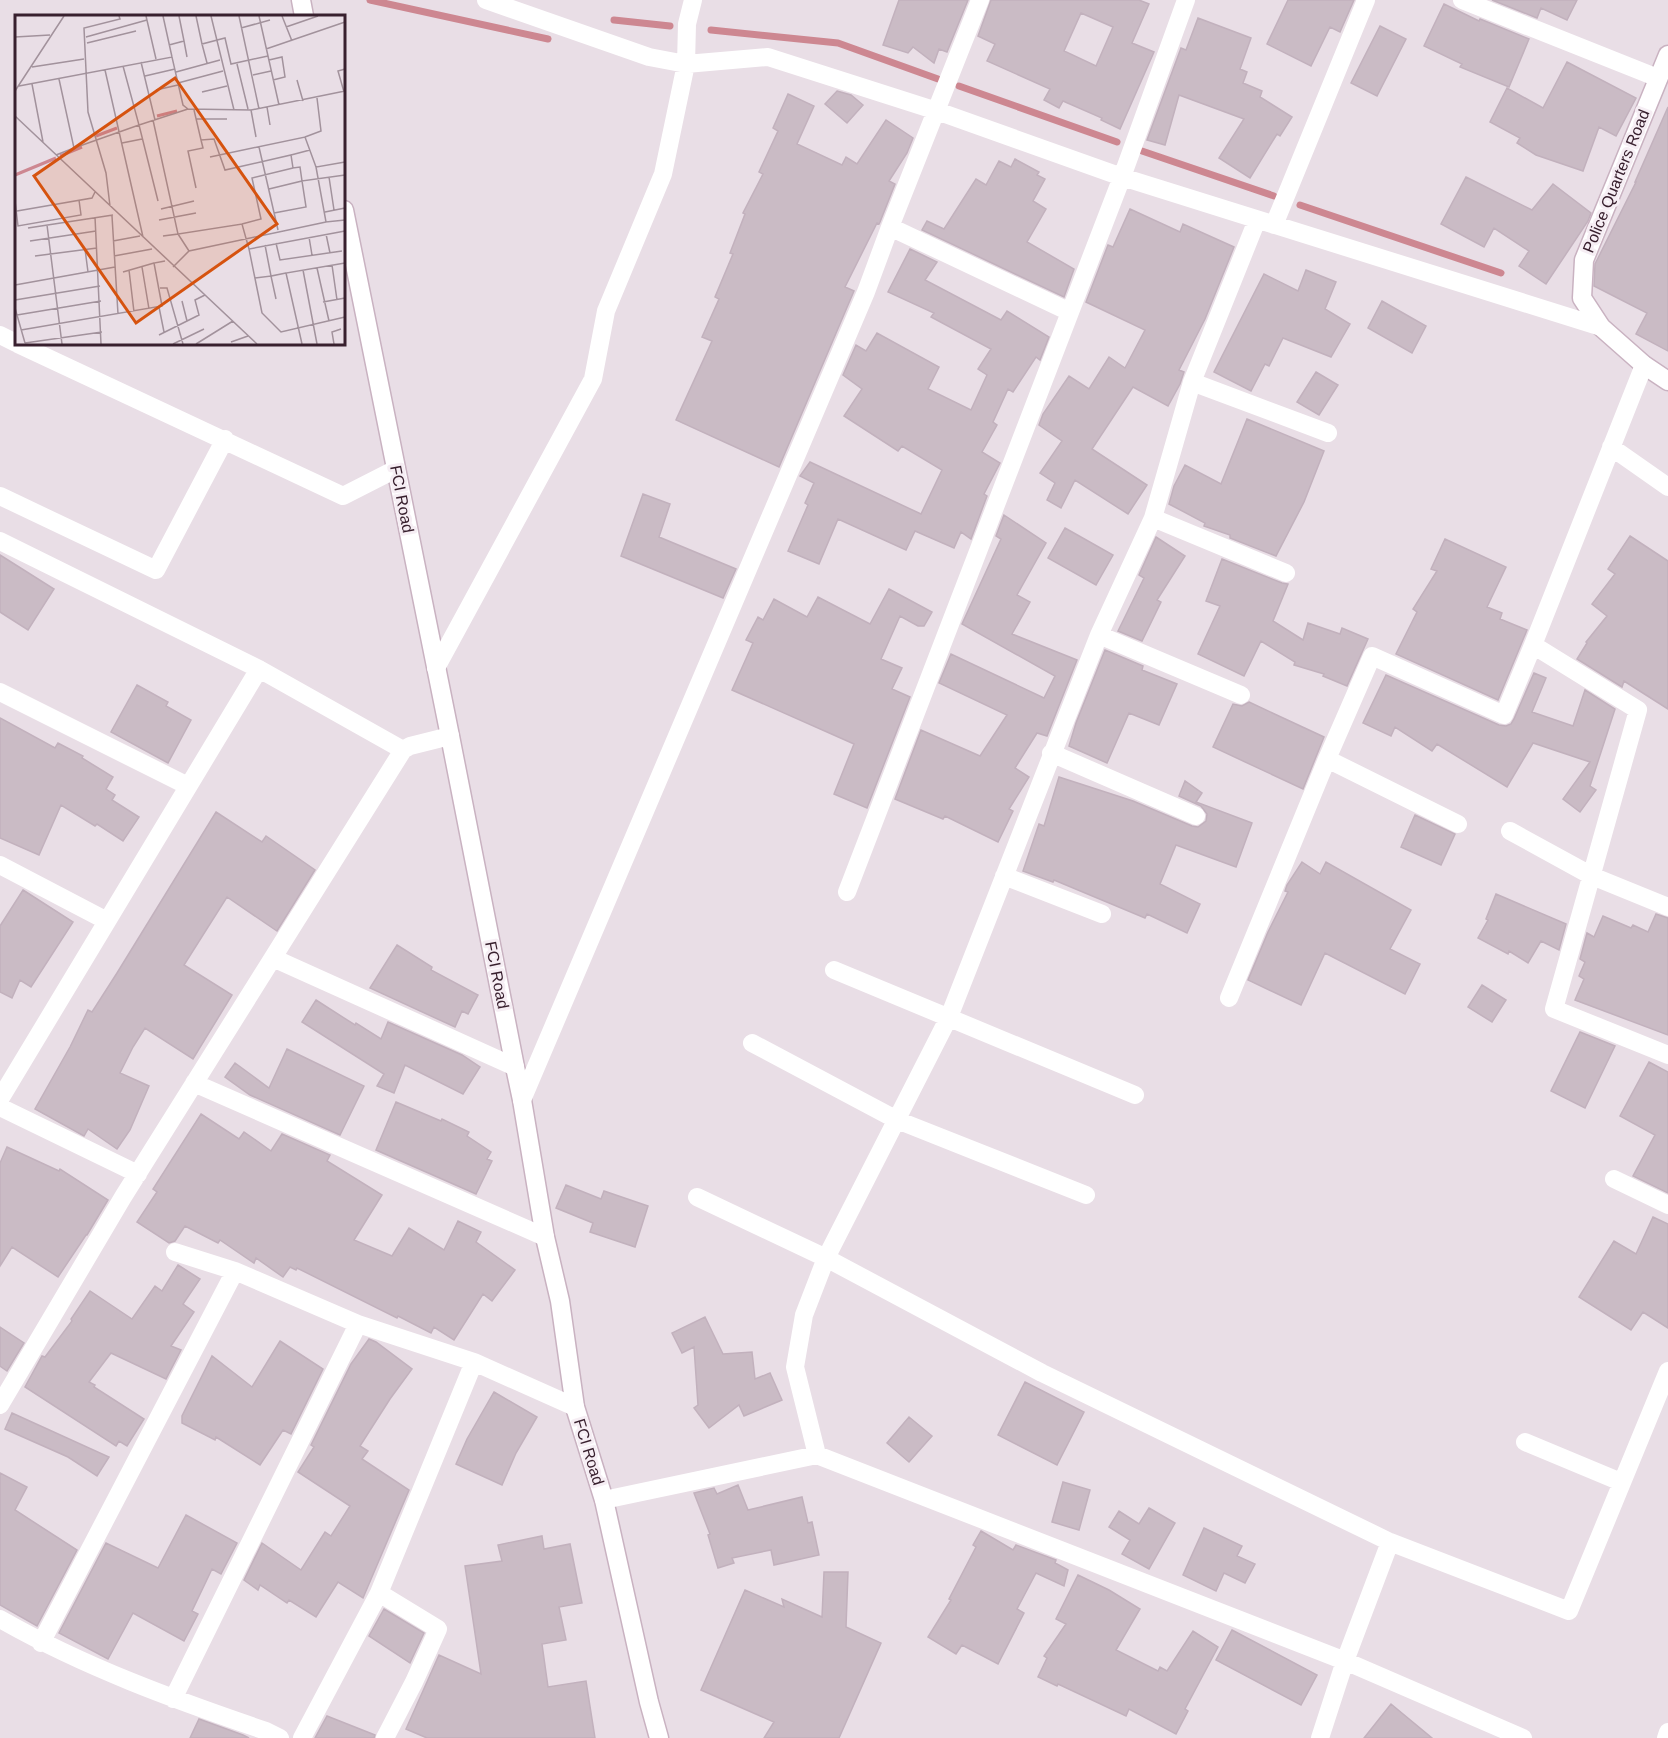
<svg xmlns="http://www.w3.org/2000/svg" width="1668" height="1738" font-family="Arial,sans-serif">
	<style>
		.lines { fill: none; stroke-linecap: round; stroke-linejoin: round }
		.stream { stroke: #cd8791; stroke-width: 7 }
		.building { fill: #cabbc5; stroke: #c2b1bd; stroke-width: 1.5; fill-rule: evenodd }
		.secondary-casing { stroke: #c9b2c1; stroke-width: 21 }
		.street { stroke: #fff; stroke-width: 18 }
		.secondary { stroke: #fff; stroke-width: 18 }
		.labels { text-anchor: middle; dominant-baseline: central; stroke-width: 6; stroke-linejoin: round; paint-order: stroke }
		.street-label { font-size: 16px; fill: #38202e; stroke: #f6eef4 }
		.inset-river { fill: none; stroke: #cd8791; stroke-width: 3 }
		.inset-road { fill: none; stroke: #a2929c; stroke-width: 1.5 }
		.view { fill: #d6530f; fill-opacity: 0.15; stroke: #d6530f; stroke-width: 3 }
		.inset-edge { fill: none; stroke: #38202e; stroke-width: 3 }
	</style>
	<rect width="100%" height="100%" fill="#e9dee6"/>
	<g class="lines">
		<path class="stream" d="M370 0 548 39
			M614 20 670 26
			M711 30 838 43 938 79
			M959 86 1117 142
			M1142 151 1274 196
			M1300 205 1501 273"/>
	</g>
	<path class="building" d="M899 0H968L947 52 939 49 934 63 913 47 908 53 883 45Z
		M991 0H1139L1149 4 1132 43 1154 52 1120 129 1101 120 1102 118 1063 101 1059 108 1044 100 1050 89 987 61 995 44 978 36ZM1081 13 1113 27 1096 66 1064 51Z
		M1288 0H1354L1340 32 1330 27 1311 66 1267 44Z
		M1492 0H1577L1567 20 1541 8 1537 18Z
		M1444 4 1479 21 1480 19 1529 39 1509 87 1460 67 1462 64 1424 46Z
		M1198 18 1251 38 1240 69 1247 72 1243 83 1262 91 1260 97 1292 117 1280 136 1277 134 1250 178 1219 158 1244 119 1179 95 1165 145 1147 140 1181 48 1186 50Z
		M1380 26 1406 39 1377 96 1351 83Z
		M1567 62 1636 98 1616 136 1599 127 1583 171 1536 155 1517 143 1520 138 1490 122 1507 88 1543 108Z
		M837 91 851 95 863 105 847 123 825 104Z
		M788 94 814 106 797 144 842 165 846 157 857 164 886 120 913 138 907 153 889 181 895 184 880 222 879 224 877 223 845 287 854 291 779 467 676 420 712 341 702 337 719 299 715 297 733 254 730 253 745 214 743 213 763 174 759 172 778 131 773 128Z
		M1668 107V351L1636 334 1647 313 1594 286 1595 264 1636 182H1635Z
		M1015 159 1039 172 1037 175 1045 179 1033 201 1046 209 1027 242 1074 269 1064 297 922 230 927 221 944 229 976 179 986 185 999 161 1011 167Z
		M1466 177 1532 210 1553 184 1591 213 1588 221 1546 284 1519 266 1529 251 1494 228 1484 247 1441 224Z
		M1130 209 1180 232 1183 224 1234 247 1205 319 1179 370 1184 372 1180 384 1168 406 1133 387 1092 449 1147 485 1128 514 1075 480 1061 508 1047 500 1055 483 1040 473 1062 441 1039 425 1043 414 1069 376 1089 389 1109 357 1125 368 1145 330 1086 302 1108 245 1113 247Z
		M910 249 937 262 925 280 1001 320 1007 311 1049 337 1040 360 1036 357 1013 392 1008 389 993 422 997 425 982 452 1000 463 984 494 987 496 971 539 961 532 954 548 915 531 906 550 838 519 819 564 788 551 808 505 805 503 814 483 800 476 810 462 921 514 942 470 902 446 898 451 844 416 862 389 843 375 856 345 866 351 877 333 939 367 928 389 971 410 987 375 978 369 991 349 931 317 934 313 888 292Z
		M1306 270 1336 282 1325 309 1350 324 1331 357 1283 338 1269 366 1265 364 1251 391 1214 372 1264 274 1298 291Z
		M1382 301 1426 326 1412 353 1368 328Z
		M1316 372 1338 385 1319 415 1297 402Z
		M1247 419 1324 451 1304 502 1276 556 1230 538V535L1204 526 1205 523 1169 504 1174 486 1185 465 1221 484Z
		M643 494 670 504 659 537 736 569 723 598 621 556Z
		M1004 515 1046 543 1017 595 1030 602 1012 634 1077 660 1047 736 1037 733 1015 768 1029 777 1009 809 1013 811 998 842 945 816 943 819 895 799 921 730 980 756 1007 715 939 683 951 654 1044 698 1055 676 962 624 1001 539 996 536Z
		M1065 528 1113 555 1096 585 1048 558Z
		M1630 536 1668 561V709L1624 681 1622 687 1577 659 1587 643 1586 642 1607 616 1592 604 1615 574 1608 569Z
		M1156 537 1185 556 1157 600 1161 602 1142 641 1118 631 1144 578 1139 575Z
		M1445 539 1506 567 1487 607 1502 613 1500 619 1527 630 1498 700 1396 654 1417 612 1413 609 1437 571 1431 569Z
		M0 555 54 589 28 630 0 612Z
		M1222 559 1282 583 1288 584 1273 621 1303 640 1308 623 1340 634 1342 628 1368 639 1347 686 1323 676 1324 674 1294 665 1295 662 1261 641 1244 676 1198 654 1220 606 1206 601Z
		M889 589 932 612 924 626H918L900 616 881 659 902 668 892 689 910 697 867 808 834 794 854 744 732 690 753 643 746 640 758 617 763 620 774 599 807 617 818 597 870 624Z
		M1105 650 1143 666 1142 670 1177 684 1159 725 1129 713 1107 763 1069 746 1076 723Z
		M1534 673 1546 678 1532 712 1573 726 1585 690 1615 709 1590 786 1596 790 1580 812 1563 799 1590 762 1533 743 1507 787 1437 744 1432 751 1395 727 1391 736 1363 723 1386 675 1499 725 1506 726 1511 724 1514 719Z
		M137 685 168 702 166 706 191 720 168 763 111 732Z
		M1249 702 1324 737 1303 789 1213 747 1233 704 1242 706Z
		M0 718 55 748 58 743 83 756 82 758 113 777 106 789 115 795 112 800 139 817 123 841 97 824 95 826 61 805 39 855 0 838Z
		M1059 777 1133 801 1192 826 1198 827 1206 821 1207 814 1201 806 1179 796 1185 781 1202 793 1196 802 1252 823 1236 867 1176 845 1160 884 1200 904 1187 933 1147 914 1145 918 1054 880 1053 882 1023 871 1039 824 1044 826Z
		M216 812 262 842 266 836 315 870 277 931 227 897 184 965 232 995 193 1059 145 1028 133 1047 120 1073 149 1086 130 1130 117 1149 88 1129 84 1136 35 1109 70 1047 88 1010 92 1012 117 973Z
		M1415 815 1455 834 1441 865 1401 847Z
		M1302 862 1320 874 1326 862 1411 910 1390 949 1420 964 1405 994 1325 953 1301 1005 1248 980 1268 932 1288 892 1285 891 1287 885Z
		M23 890 73 922 31 987 20 980 12 998 0 992V926Z
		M1496 894 1566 924 1559 950 1541 941 1528 963 1509 951 1508 954 1478 938 1488 920 1486 919Z
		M1656 914 1668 918V1035L1575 1000 1584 979 1579 976 1585 962 1580 959 1587 933 1594 937 1603 916 1631 928 1633 925 1648 932Z
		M397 945 432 967 431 970 478 995 468 1014 462 1011 455 1027 370 988Z
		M1482 985 1506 1000 1492 1022 1468 1007Z
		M316 1000 355 1025 356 1023 381 1039 388 1022 462 1055 480 1067 463 1094 405 1065 394 1093 377 1086 384 1074 302 1022Z
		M1580 1032 1615 1046 1585 1108 1551 1091Z
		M287 1049 364 1086 340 1135 250 1095 225 1077 235 1063 269 1088Z
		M1649 1062 1668 1072V1193L1633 1176 1655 1135 1620 1116Z
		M396 1102 441 1121 442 1119 469 1132 467 1136 491 1152 487 1159 492 1161 476 1194 376 1150Z
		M201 1114 239 1139 244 1132 271 1151 282 1134 330 1155 327 1161 382 1195 354 1240 392 1256 409 1228 444 1250 458 1221 481 1232 476 1242 515 1270 492 1301 483 1294 454 1340 434 1327 431 1333 398 1316 397 1318 297 1268 296 1270 290 1267 283 1277 256 1258 254 1263 220 1240 218 1243 185 1226 175 1241 169 1243 137 1222 157 1192 153 1189Z
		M7 1147 59 1171 60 1169 108 1200 87 1235H86L58 1277 12 1247 0 1266V1163Z
		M566 1185 601 1199 604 1191 648 1206 635 1247 590 1232 593 1223 556 1208Z
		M1653 1217 1668 1224V1328L1643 1312 1631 1330 1579 1297 1614 1241 1636 1254Z
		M178 1265 200 1279 183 1304 194 1312 171 1346 181 1350 166 1379 111 1353 89 1382 95 1385 94 1387 144 1419 127 1446 119 1441 116 1446 25 1387 42 1356 45 1357 72 1321 71 1319 90 1291 132 1319 155 1286 162 1291Z
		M705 1317 723 1354 752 1352 755 1379 770 1373 782 1400 744 1416 739 1405 709 1428 694 1408 698 1405 694 1347 682 1353 672 1333Z
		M0 1327 24 1343 7 1371 0 1366Z
		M369 1339 376 1342 412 1369 390 1399 360 1446 368 1451 362 1459 409 1490 363 1598 338 1582 316 1617 289 1600 287 1603 260 1585 258 1590 244 1580 262 1543 301 1570 325 1532 331 1536 350 1506 298 1472 314 1447 311 1445 351 1364Z
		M280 1341 323 1369 291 1434 283 1430 260 1465 216 1437 215 1440 182 1423V1416L212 1356 252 1387Z
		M1025 1382 1084 1412 1057 1465 998 1435Z
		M494 1392 537 1417 516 1453 502 1485 456 1464 467 1439Z
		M12 1413 109 1457 97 1476 68 1457 5 1429Z
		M909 1417 932 1436 909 1462 887 1443Z
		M0 1473 27 1487 15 1510 77 1550 37 1626 0 1605Z
		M1063 1482 1090 1490 1079 1530 1052 1522Z
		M738 1485 748 1510 802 1497 808 1523 812 1522 819 1555 774 1565 771 1550 732 1558 734 1563 718 1568 708 1535 710 1534 694 1493 714 1488 717 1494Z
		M1149 1508 1175 1523 1149 1569 1122 1554 1130 1540 1109 1527 1119 1511 1139 1524Z
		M186 1515 237 1543 221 1574 212 1569 192 1611 198 1614 184 1641 133 1613 108 1659 59 1633 106 1543 158 1568Z
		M1204 1528 1242 1546 1237 1556 1255 1564 1245 1583 1224 1573 1216 1591 1183 1575Z
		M981 1531 1013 1550 1016 1545 1056 1560 1055 1563 1068 1570 1064 1586 1036 1573 1017 1609 1024 1613 998 1664 962 1645 956 1654 928 1637 951 1600 949 1599 976 1547 973 1545Z
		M542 1536 544 1549 570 1544 582 1603 559 1607 566 1640 542 1644 548 1687 586 1681 595 1738H427L406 1729 439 1655 481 1674 465 1566 502 1561 498 1545Z
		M824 1572H848L846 1627 881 1643 839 1738H764L774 1722 701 1690 745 1590 784 1607 782 1599 822 1617Z
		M1078 1575 1109 1590 1140 1609 1116 1650 1158 1671 1160 1667 1167 1671 1193 1631 1218 1647 1185 1709 1188 1711 1176 1734 1129 1709 1126 1716 1058 1684 1057 1686 1038 1677 1047 1658 1044 1656 1066 1624 1056 1619Z
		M384 1609 424 1633 410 1663 369 1636Z
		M1232 1630 1317 1675 1301 1705 1216 1660Z
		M1391 1704 1432 1738H1364Z
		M327 1716 375 1735 374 1738H315Z
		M199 1719 243 1735 249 1738H190Z"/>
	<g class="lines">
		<g class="secondary-casing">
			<path id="secondary" d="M301 0 304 16
				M1668 55 1584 260 1582 298 1601 327 1644 365 1668 381
				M344 210 450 736 515 1067 522 1100 545 1237 560 1301 575 1407 604 1500 649 1702 659 1738"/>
		</g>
		<path class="street" d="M486 0 649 57 686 64 768 57 937 111 1122 177 1186 0
			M1462 0 1658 78
			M1274 225 1366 0
			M890 227 1070 312
			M0 335 16 343
			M18 344 343 496 396 469
			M1644 365 1533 645 1638 710 1554 1009 1668 1055
			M1192 382 1328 433
			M1611 447 1668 487
			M0 496 156 570 225 439
			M1153 518 1286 573
			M0 541 259 669 403 750 410 746 450 736
			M1099 635 1241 695
			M436 668 593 379 606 311 663 174 686 64 687 24 693 0
			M0 692 188 786
			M1051 753 1196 816
			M1327 759 1458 824
			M1510 831 1592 876 1668 907
			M0 865 107 921
			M1004 876 1102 914
			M847 892 1122 177 1601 327
			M273 958 515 1067
			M834 970 1135 1095
			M1229 998 1327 759 1372 656 1504 715 1533 645
			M752 1043 897 1120 1086 1195
			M194 1083 545 1237
			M0 1099 259 669
			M522 1100 866 292 890 227 980 0
			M0 1107 138 1174
			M1614 1179 1668 1205
			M697 1197 826 1258 949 1017 1099 635 1153 518 1192 382 1257 220
			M175 1252 235 1271 358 1324 474 1362
			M0 1405 123 1197 403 750
			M1525 1442 1621 1482
			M817 1455 795 1367 804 1315 826 1258 1042 1373 1390 1542 1345 1661 1320 1738
			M604 1500 817 1455 1345 1661 1523 1738
			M1390 1542 1569 1611 1668 1371
			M379 1593 438 1629 414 1682 385 1738
			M0 1619C84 1667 175 1700 266 1731L280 1738
			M41 1643 235 1271
			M173 1699 358 1324
			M302 1738 379 1593 474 1362 575 1407
			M1666 1738 1668 1732"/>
		<use href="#secondary" class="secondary"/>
	</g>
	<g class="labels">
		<g class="street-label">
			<text transform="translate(1616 181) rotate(-68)">Police Quarters Road</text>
			<text transform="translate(402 499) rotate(79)">FCI Road</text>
			<text transform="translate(497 975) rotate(79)">FCI Road</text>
			<text transform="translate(589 1452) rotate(73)">FCI Road</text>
		</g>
	</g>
	<g transform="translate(15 15)">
		<rect width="330" height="330" fill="#e9dee6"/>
		<path class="inset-river" d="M142 101 162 96M81 121 102 113M45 141 67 132M0 160 41 143"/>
		<path class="inset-road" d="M131 1 141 44M148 1 157 42M164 1 169 26M181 1 187 29 210 23 216 49 253 41M196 1 219 95M224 1 244 94M244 1 264 90M267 1 277 26M271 12 303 1M226 13 255 5M0 22 35 20M71 22 132 5M72 28 121 16M187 29 192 48M154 30 169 26 172 42M251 34 330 7M254 45 267 42 270 62 258 65M126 47 140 105M222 49 233 94M17 52 69 44M90 55 128 222M161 57 205 45M238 60 256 56M130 61 160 54M282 65 288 86M163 68 208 56M17 69 28 127M4 71 157 42 168 90 173 94 236 95 330 76M141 75 163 70M0 76 49 1M187 77 212 71M329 77 323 56 330 54M252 92 255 110M179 95 186 125 199 124 210 155 276 140 278 153 285 152 287 166 330 160M236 95 241 122M0 101 242 329M181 104H212M138 105 163 219 148 221M290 122 306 116 302 83M107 128 127 124M244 132 263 215M59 133 124 110 108 51M41 140 59 133 44 64M276 140 295 135M195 142 290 122 301 152M330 147 301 152 311 207 330 205M314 162 319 195M181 173 173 136 188 133 186 125M254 174 287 166 291 192 259 198M0 186 3 211 66 200 64 185M143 186 124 110 173 94M95 191 91 158 73 97 69 13 105 4 104 1M146 194 179 186M2 196 77 183 80 177M310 197 330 193M97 201 103 299M80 202 86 329M144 205 181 198M227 209 246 204 237 163 278 153M32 210 47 329M13 213 98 200M330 216 234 234 247 298 266 317 330 302M311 219 315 238M294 222 297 240M15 226 81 216M98 226 125 221M261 228 265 245 327 236M250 230 256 261 271 258M70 234 73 257M174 236 163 219 227 209 234 234M20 241 82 233M99 241 137 234M317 250 322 285M127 252 134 294M158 252 174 236 311 207M302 253 314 306M114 255 119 297M288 255 302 329M108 257 139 248M240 263 256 261 261 284M0 270 100 252M145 273H152L168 329M0 285 85 271M167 286 172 306M308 287 330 283M144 292 149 317M0 293 10 328M2 300 86 286M6 315 147 291 139 248 150 246M144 320 184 300 180 285 190 280M216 327 233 321M10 328 87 317M158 329 189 314M181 329 218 306M287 329 271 258 330 248M319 329 317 317 326 314"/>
		<path class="view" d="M160 63 262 209 121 308 19 161Z"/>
		<rect width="330" height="330" class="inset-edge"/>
	</g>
</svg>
